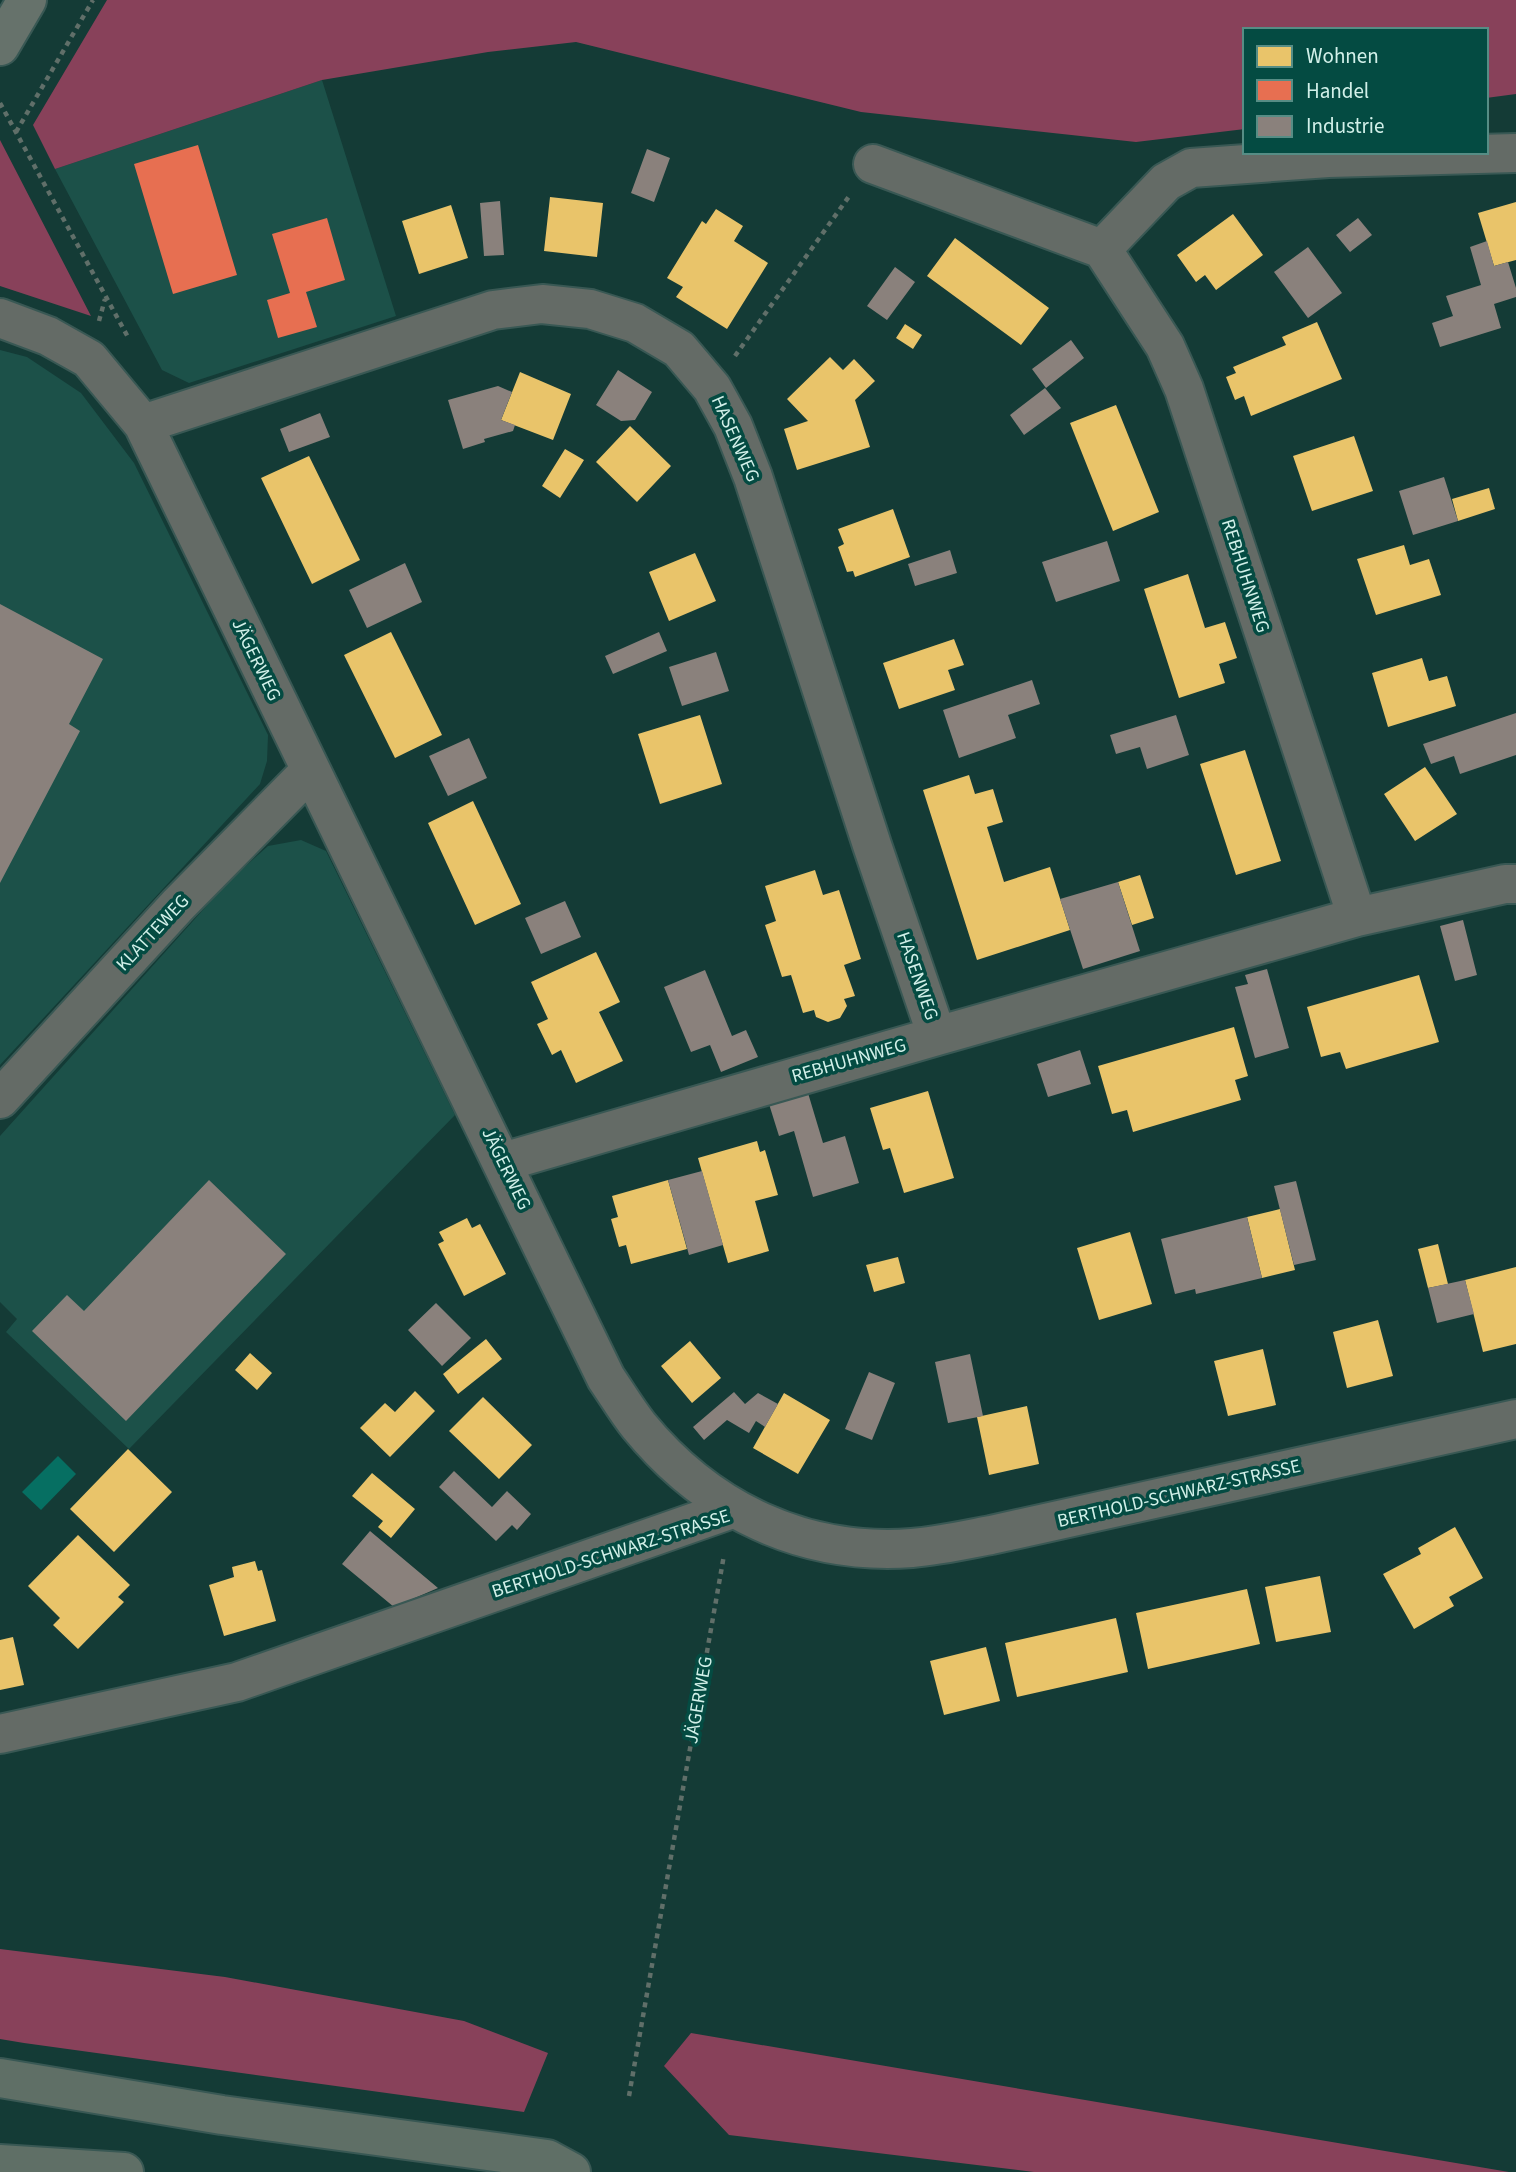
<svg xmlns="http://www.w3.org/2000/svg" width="1516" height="2172" font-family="'Source Sans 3',sans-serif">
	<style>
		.built { fill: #1c5149 }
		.green { fill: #88415a }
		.water { fill: #066f62 }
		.homes { fill: #e9c46a }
		.shops { fill: #e76f51 }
		.industry { fill: #8a817c }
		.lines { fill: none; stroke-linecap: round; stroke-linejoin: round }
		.minor-casing { stroke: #395854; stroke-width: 42 }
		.major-casing { stroke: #395854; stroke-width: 42 }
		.highway-casing { stroke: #395854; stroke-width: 42 }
		.path { stroke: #606f69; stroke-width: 4.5; stroke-dasharray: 5 5; stroke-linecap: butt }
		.minor { stroke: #646b66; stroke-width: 38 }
		.major { stroke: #66726b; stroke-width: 38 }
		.highway { stroke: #5f6f66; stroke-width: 38 }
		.labels { text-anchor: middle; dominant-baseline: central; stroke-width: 7; stroke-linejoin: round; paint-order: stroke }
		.street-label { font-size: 19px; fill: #d2f0e9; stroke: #044b42 }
	</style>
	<rect width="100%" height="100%" fill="#143b36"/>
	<path class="built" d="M322 80 396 316 189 383 162 370 55 169Z
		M0 350 27 357 81 393 134 463 268 735 267 761 260 784 0 1065Z
		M301 840 326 851 455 1115 129 1449 6 1332 17 1319 0 1302V1136L228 882 268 846Z"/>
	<path class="green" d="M107 0H1516V94L1486 98V30H1245V129L1136 142 861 112 576 42 488 52 322 80 55 169 33 125Z
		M0 140 91 316 0 286Z
		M0 1949 225 1977 464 2021 548 2053 524 2112 24 2043 0 2039Z
		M691 2033 1509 2172H1034L729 2135 664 2066Z"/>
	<path class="water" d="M58 1456 76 1474 41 1510 22 1492Z"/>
	<path class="homes" d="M550 197 603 203 597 257 544 251Z
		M1516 202V260L1494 266 1478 213Z
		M451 205 468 258 419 274 402 221Z
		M716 209 743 226 734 241 768 263 727 329 676 297 683 287 667 278 702 221 706 224Z
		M1233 214 1263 255 1216 290 1205 275 1196 282 1177 255Z
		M955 238 1049 308 1021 345 927 276Z
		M1317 322 1342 379 1251 416 1244 396 1235 400 1226 377 1236 373 1233 367 1286 345 1282 337Z
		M905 324 922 335 913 349 896 338Z
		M830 357 843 370 854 359 875 381 855 400 870 447 797 470 784 429 808 421 787 399Z
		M520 372 571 394 553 440 501 420Z
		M1116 405 1159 512 1113 531 1070 423Z
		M630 426 671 466 637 502 596 462Z
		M1354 436 1373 491 1312 511 1293 456Z
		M565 449 584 460 560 498 542 486Z
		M309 456 360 560 312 584 261 478Z
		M1489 488 1495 509 1458 521 1452 499Z
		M893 509 910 557 855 577 853 571 847 572 838 547 844 544 838 529Z
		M1404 545 1410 565 1429 559 1441 595 1376 615 1357 559Z
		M695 553 716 601 669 621 649 572Z
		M1188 574 1205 628 1225 622 1237 658 1219 664 1225 683 1179 698 1144 589Z
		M391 632 442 735 395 758 344 655Z
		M954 639 964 665 948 670 955 690 899 709 883 663Z
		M1422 658 1429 681 1447 676 1456 706 1388 727 1372 673Z
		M700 715 722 784 660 804 638 734Z
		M1245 750 1281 861 1236 875 1200 764Z
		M1425 767 1457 814 1415 841 1384 794Z
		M969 775 975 794 993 789 1003 822 987 827 1004 882 1050 867 1070 930 977 960 923 790Z
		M473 801 521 904 475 925 428 823Z
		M815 870 823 895 839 890 861 959 844 965 855 996 844 999 847 1006 840 1018 828 1022 816 1017 814 1010 803 1013 791 975 782 977 765 925 776 921 765 886Z
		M1140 875 1154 918 1132 925 1118 882Z
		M596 952 620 1002 599 1012 623 1061 576 1083 561 1050 552 1055 537 1024 548 1019 531 982Z
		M1419 975 1439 1042 1346 1069 1340 1052 1321 1057 1307 1007Z
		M1234 1027 1248 1076 1235 1080 1241 1100 1133 1132 1127 1110 1112 1114 1098 1066Z
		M928 1091 954 1178 904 1193 890 1148 883 1150 870 1108Z
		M757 1141 760 1152 765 1150 778 1195 755 1201 769 1251 728 1263 698 1158Z
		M668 1180 687 1249 631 1264 626 1245 619 1247 611 1219 618 1217 612 1196Z
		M1280 1209 1295 1270 1262 1278 1247 1217Z
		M467 1218 472 1228 480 1224 506 1274 464 1296 438 1244 444 1241 439 1232Z
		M1130 1232 1152 1304 1099 1320 1077 1248Z
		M1438 1244 1448 1284 1428 1288 1418 1249Z
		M898 1257 905 1283 874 1292 866 1265Z
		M1516 1267V1344L1483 1352 1465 1280Z
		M1378 1320 1393 1376 1347 1388 1333 1332Z
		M486 1339 502 1359 458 1394 443 1374Z
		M690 1341 721 1378 692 1403 661 1366Z
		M1263 1349 1276 1405 1228 1416 1214 1361Z
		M250 1353 272 1373 257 1390 235 1370Z
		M415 1391 435 1411 390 1457 360 1428 385 1403 395 1412Z
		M784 1393 830 1420 798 1474 753 1448Z
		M483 1397 532 1445 499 1479 449 1431Z
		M1027 1406 1039 1464 989 1475 977 1417Z
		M128 1449 172 1492 114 1552 70 1509Z
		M372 1473 415 1509 391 1538 378 1527 383 1521 352 1496Z
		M1455 1527 1483 1578 1449 1597 1454 1606 1414 1629 1383 1574 1421 1554 1418 1548Z
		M78 1535 130 1585 118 1597 124 1602 78 1649 53 1625 60 1618 28 1586Z
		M255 1561 258 1571 262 1570 276 1621 224 1636 209 1585 234 1577 232 1567Z
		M1320 1576 1331 1632 1276 1642 1265 1587Z
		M1247 1589 1260 1644 1148 1669 1136 1613Z
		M1116 1618 1128 1672 1017 1697 1005 1643Z
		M13 1637 24 1685 0 1690V1640Z
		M986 1647 1000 1701 944 1715 930 1661Z"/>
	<path class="shops" d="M198 145 237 275 173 294 134 164Z
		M327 218 345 280 306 292 317 327 278 338 267 300 290 293 272 234Z"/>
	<path class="industry" d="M647 149 670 158 654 202 631 193Z
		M500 201 504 255 484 256 480 203Z
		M1358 218 1372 235 1350 252 1336 235Z
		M1487 241 1494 266 1508 262 1516 288V297L1494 304 1501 328 1440 347 1432 323 1453 316 1446 296 1481 285 1470 247Z
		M1308 247 1342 293 1308 318 1274 272Z
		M895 267 915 282 887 320 867 306Z
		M1071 340 1084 358 1046 388 1032 369Z
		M618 370 652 392 635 420 621 421 596 405Z
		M498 386 512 392 501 420 515 425 513 431 484 439 485 442 463 449 448 400Z
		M1045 388 1061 408 1024 435 1010 415Z
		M320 413 330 437 289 452 280 429Z
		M1444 477 1458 521 1413 535 1399 491Z
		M1107 541 1120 581 1056 602 1042 562Z
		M950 550 957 573 915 586 908 564Z
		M405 563 422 602 367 628 349 590Z
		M0 604 103 659 69 724 80 731 0 883Z
		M659 632 667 651 613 674 605 656Z
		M716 652 729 691 682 706 669 667Z
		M1032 680 1040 704 1008 715 1016 738 959 758 943 710Z
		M1516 713V755L1460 774 1454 756 1431 764 1423 744Z
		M1176 715 1189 755 1147 769 1140 747 1116 754 1110 735Z
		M469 738 487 778 448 796 429 756Z
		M1118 882 1140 951 1083 969 1060 899Z
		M565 901 581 937 541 954 525 918Z
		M1463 920 1477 975 1455 981 1440 926Z
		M1267 969 1289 1048 1255 1058 1235 987 1248 984 1245 975Z
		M705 970 732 1036 746 1030 758 1057 721 1072 710 1045 691 1052 664 987Z
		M1080 1050 1091 1084 1048 1097 1037 1064Z
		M808 1093 823 1143 845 1136 859 1183 813 1197 794 1131 779 1136 769 1104Z
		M702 1171 723 1245 689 1255 668 1180Z
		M209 1180 286 1254 126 1421 32 1331 67 1295 84 1311Z
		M1296 1181 1316 1260 1294 1265 1274 1186Z
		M1247 1217 1262 1278 1196 1294 1195 1289 1175 1294 1161 1239Z
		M1465 1280 1474 1314 1437 1323 1428 1288Z
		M436 1303 471 1338 442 1366 408 1330Z
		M970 1354 983 1416 948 1423 935 1362Z
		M869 1372 895 1383 872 1440 845 1429Z
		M734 1392 745 1404 758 1393 778 1404 765 1427 756 1421 749 1433 727 1420 704 1440 693 1427Z
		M454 1471 492 1507 507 1491 531 1514 517 1530 512 1525 496 1541 439 1487Z
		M370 1531 438 1588 394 1607 342 1564Z"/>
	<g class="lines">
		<g class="minor-casing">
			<path id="minor" d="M873 164 1102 249 1165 346 1184 389 1357 917
				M1102 249 1166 182 1191 168 1328 158 1516 153
				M0 318 48 336 89 359 143 424 606 1378C617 1394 627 1411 639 1426 708 1510 803 1556 912 1548 938 1546 965 1540 991 1535L1516 1419
				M143 424 493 310 542 304 590 309 635 323 679 349 712 388 733 426 753 477 872 845 937 1036
				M0 1099 178 905 310 771
				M503 1162 937 1036 1357 917 1505 884H1516
				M0 1734 237 1682 732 1509"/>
		</g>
		<g class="major-casing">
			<path id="major" d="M0 46 27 0"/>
		</g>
		<g class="highway-casing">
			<path id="highway" d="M0 2078 222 2115 547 2159 571 2172
				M0 2164 124 2172"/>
		</g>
		<path class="path" d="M0 103 129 339
			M16 132 93 0
			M99 321 105 299
			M735 356 850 195
			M629 2096 724 1555"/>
		<use href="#minor" class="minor"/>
		<use href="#major" class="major"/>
		<use href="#highway" class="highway"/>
	</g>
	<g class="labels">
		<g class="street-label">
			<text transform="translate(735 439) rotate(66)">HASENWEG</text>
			<text transform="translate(1245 576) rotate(72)">REBHUHNWEG</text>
			<text transform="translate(256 660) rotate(64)">JÄGERWEG</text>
			<text transform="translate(153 933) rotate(-47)">KLATTEWEG</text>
			<text transform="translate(917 976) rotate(71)">HASENWEG</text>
			<text transform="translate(849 1061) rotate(-16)">REBHUHNWEG</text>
			<text transform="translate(506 1169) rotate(64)">JÄGERWEG</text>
			<text transform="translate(1179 1494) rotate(-13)">BERTHOLD-SCHWARZ-STRASSE</text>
			<text transform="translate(611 1554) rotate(-18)">BERTHOLD-SCHWARZ-STRASSE</text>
			<text transform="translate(699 1700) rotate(-80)">JÄGERWEG</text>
		</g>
	</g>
	<rect x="1243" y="28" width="245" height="126" fill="#044b42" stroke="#568d85" stroke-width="2"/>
	<rect x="1257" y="46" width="35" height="21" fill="#e9c46a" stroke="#568d85" stroke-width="2"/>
	<text x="1306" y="63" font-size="21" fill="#d2f0e9">Wohnen</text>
	<rect x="1257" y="80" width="35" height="21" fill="#e76f51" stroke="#568d85" stroke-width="2"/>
	<text x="1306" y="98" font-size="21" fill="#d2f0e9">Handel</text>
	<rect x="1257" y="116" width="35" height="21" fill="#8a817c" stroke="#568d85" stroke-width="2"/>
	<text x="1306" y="133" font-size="21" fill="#d2f0e9">Industrie</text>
</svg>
